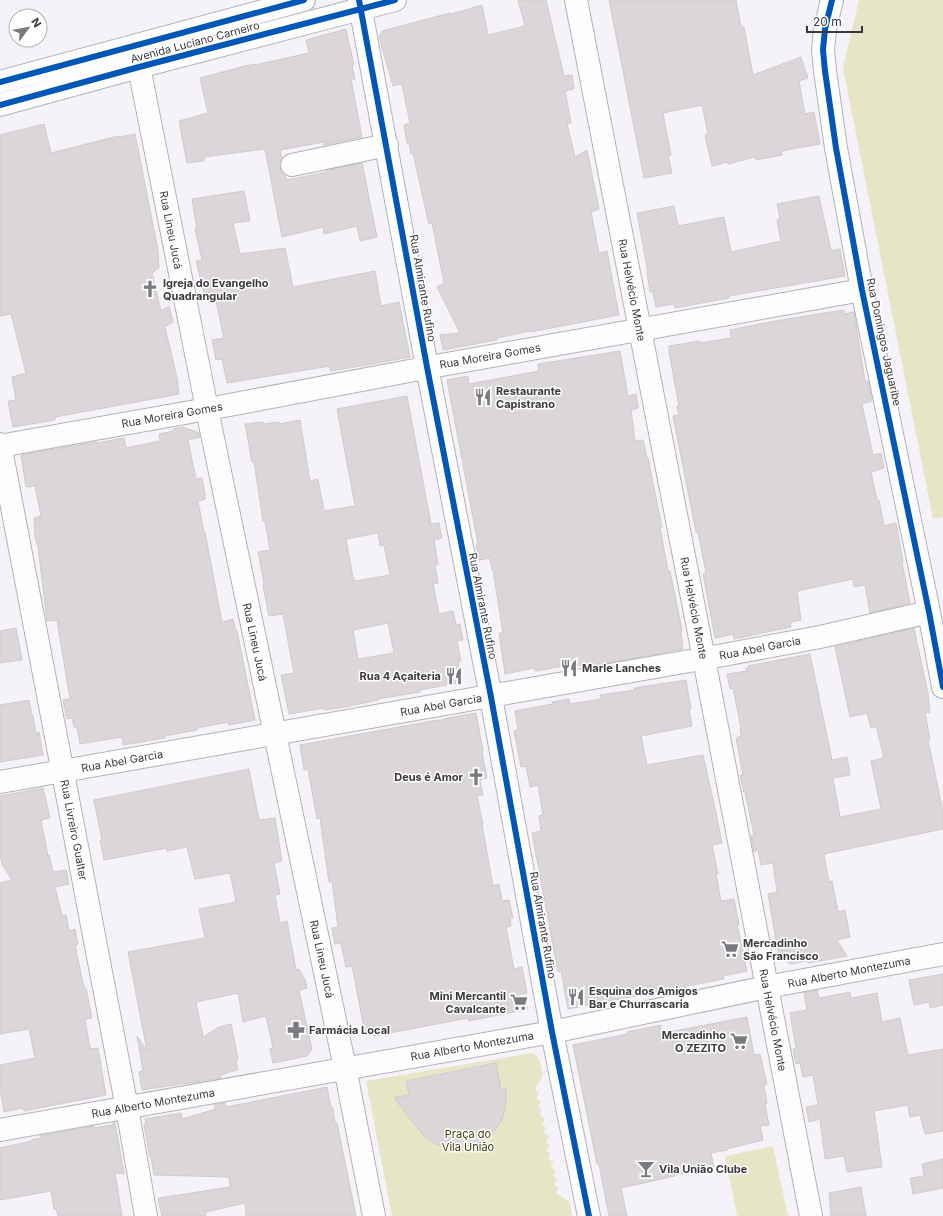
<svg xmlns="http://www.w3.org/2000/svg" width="943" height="1216" font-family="Inter,sans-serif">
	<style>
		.green { fill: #e6e6c7 }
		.building { fill: #dbd6d7; stroke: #cfcacb; fill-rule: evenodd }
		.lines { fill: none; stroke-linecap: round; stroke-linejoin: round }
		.minor-casing { stroke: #b4b1b7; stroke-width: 24 }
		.major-casing { stroke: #b4b1b7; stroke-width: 24 }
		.minor { stroke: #fefdfe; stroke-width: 22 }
		.major { stroke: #fefdfe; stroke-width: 22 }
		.cycleway-casing { stroke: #fff; stroke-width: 8 }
		.cycleway { stroke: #0057b8; stroke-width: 6 }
		.labels { text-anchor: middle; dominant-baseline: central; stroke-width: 3; stroke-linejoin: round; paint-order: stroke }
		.street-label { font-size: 11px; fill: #3c383e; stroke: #fff }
		.poi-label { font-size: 11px; font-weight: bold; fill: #3c383e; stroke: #fff; text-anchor: start }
		.park-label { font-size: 11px; fill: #3f4108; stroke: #fff }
	</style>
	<rect width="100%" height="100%" fill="#f6f2fa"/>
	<path class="green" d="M859 0H943V517L933 519 843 68Z
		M532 1053C541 1058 541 1066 543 1076L535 1089 539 1093 536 1098 541 1101 538 1107 542 1110 540 1115 545 1119 542 1124 546 1128 543 1133 549 1136 546 1142 550 1145 546 1150 551 1154 548 1159 554 1162 551 1167 556 1171 553 1176 557 1179 554 1184 559 1188 556 1193 570 1202 572 1216H392L366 1081Z
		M773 1146 788 1216H737L725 1156Z"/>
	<path class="building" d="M518 0H546L564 76 572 75 574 89 565 91 571 123 567 124 575 157 587 150 599 209 591 212 599 253 607 251 619 315 530 332V331L497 338V340L443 350 440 335 460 333 437 287 444 283 432 223 429 224 413 153 411 154 409 143H407L404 125 410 123 402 84 393 86 379 37 382 31 450 13 451 14 482 5 488 35 525 26Z
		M609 0H736L741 27H744L753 75 801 57 808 78 799 81 805 114 814 112 820 144 781 151 782 155 756 160 755 157 728 164 727 162 712 166 705 135 708 134 702 105 663 113 671 155H668L672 173 644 178Z
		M346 29 354 65H352L355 79H351L362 137 324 145V142L280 150 282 159 280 162V167L282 173 285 175 287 180 327 172V170L362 163 377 237 360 241 357 226 324 234 323 227 282 237 265 149 204 157V161L187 163 179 121 208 113 200 78 245 66 255 64V65L309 53 306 40Z
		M44 124 51 153 118 136 119 137 135 134 158 250 159 268 152 273 161 311 169 306 173 322 165 327 177 378 179 394 55 417V420L13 427 8 401 16 400 12 377 26 373 11 314 0 316V135Z
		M244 191 250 221 233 223 240 254 285 248 293 287 375 271 381 306 399 302 410 357 361 366 330 371V366L227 383 222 359 216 360 212 340 224 338 214 292 204 293 196 261 202 260 195 229H197L192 199Z
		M819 196 831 251 840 249 845 276 746 293 729 296V298L675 308 674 304 656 307 653 292H650L647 273H648L637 213 674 206 678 226 724 217 731 252 781 241 777 220 780 219 777 204Z
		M844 310 845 314 854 312 865 381H868L872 401 862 404 873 455 881 453 884 468 871 472 877 500H879L884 526 896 523 903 562H902L910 603 870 613 865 585 854 587 853 579 797 591 801 620 790 622 791 627 734 639 733 634 715 638 703 574 706 573 698 532H696L673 416 679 415 677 406H679L669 352V346L700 341V343L731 338 730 330 775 321Z
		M620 351 628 396 636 394 638 408 631 410 635 441 643 440 647 458H648L662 527H660L668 571H670L682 630H681L683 649 592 666 591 664 576 666V664L535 671 534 668 505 674 499 633H503L493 570H492L490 558 479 560 476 545 478 544 447 380 468 376 469 384 539 371 538 364Z
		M407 396 431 524 439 523 442 538 434 540 438 564 435 565 438 583 433 584 439 614 453 611 456 625 460 624 463 640 457 641 461 661 458 662 462 682 420 690V692L378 699V700L345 707 324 710V708L289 714 281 675 294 673 283 614 269 616 263 586 264 582 258 552 270 550 265 521H263L254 462H252L245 424 263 422 264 424 279 422V424L300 420 310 481 318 479 324 511 355 506 337 409ZM378 533 380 546 384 545 390 575 355 581 353 577 346 539ZM388 623 394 653 358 659 353 630Z
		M183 427 199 433 200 437 188 440 196 479 202 478 205 494V499L198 501 204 532H205L222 622 233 619 236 631H237L255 720 229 725V722L197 728V730L165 736V738L123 745 122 737 80 744 77 727H74L72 718 67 719 63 700 70 699 57 620 47 621 38 547 34 533 35 532 34 518 41 516 35 486 26 487 21 455 96 442 97 443 124 438 126 448 160 441 159 434 174 431 173 429Z
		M16 628 22 660 0 663V631Z
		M914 628 928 694 930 712 925 713 930 740H928L943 812V829L824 854 829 882 832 881 838 912 845 910 850 937 837 940 847 956 808 963 807 961 791 964 779 957 768 894 777 892 773 863 761 865 758 850 754 852 751 836 754 835 745 792H744L740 775H743L736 738 741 736 740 728H741L733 688 730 689 727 674 747 671 746 668 749 667 748 666 810 654 832 760 847 757 850 775 833 778 840 817 881 809 871 761 884 758 876 726 871 728 867 713 850 717 835 647Z
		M686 680 691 709H689L692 726 641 736 647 765 703 755 716 813 722 843 712 845 718 874H716L721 901 734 899 739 924H737L747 971 723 976 724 979 568 1009 561 971 558 972 532 833 541 831 539 816 543 815 538 785 530 787 526 766 521 767 514 731 518 730 515 711 553 704 552 702 569 699 570 704 601 699 600 695 635 690 634 688Z
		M29 700 32 715H33L36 734 39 732 43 755 0 762V705Z
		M476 713 483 751 482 752 487 778 480 780 483 795 477 796 483 825H482L493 886 499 884 502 901 509 900 513 918H510L511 926 506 927 514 969 522 967 527 993 519 995 528 1009 469 1021 468 1018 374 1036 370 1033H365L352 966 346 967 341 943 335 944 332 928 338 927 332 881 329 882 320 818 317 819 308 769 304 770 300 745 438 720V721L448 718Z
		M249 769 259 820 275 818 282 861 274 863 280 894 275 895 280 923 287 921 296 970 299 969 305 979 307 988 299 990 312 1049 307 1056 273 1063 270 1049 273 1048 266 1016 243 1022 238 993 196 1002 203 1037 219 1027 231 1024 238 1059H236L238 1070 225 1073V1074L220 1075 221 1078 142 1090 139 1072 143 1071 137 1036 147 1051 128 952 205 938 199 909 236 902 230 873 195 879 187 847 167 851V848L104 860 100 840H102L94 800Z
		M43 788 50 818 41 820 48 856 49 855 53 872 66 870 69 884 55 887 62 916 66 915 69 931 75 929 78 944 75 945 84 988H86L92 1018 85 1019 90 1049 98 1048 106 1095 24 1111 23 1108 4 1112 0 1089V1065L35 1058 29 1029 0 1034V883L12 880 2 864 0 854V796Z
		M943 974V1005L930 1008 929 1002 914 1005 909 980Z
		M817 990 819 998 850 992 851 998 877 993 882 1022 900 1018 908 1055 943 1049V1131L925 1134 920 1115 910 1117 908 1105 874 1111 882 1167 847 1172 844 1156 825 1159 820 1119 809 1122 806 1107 818 1105 813 1075 803 1077 800 1063 796 1064 793 1049 796 1048 790 1013 807 1010 804 993Z
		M747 1017 754 1055 760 1054 767 1084 764 1085 767 1103 765 1104 769 1125 760 1126 763 1140 727 1149V1150L711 1153 714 1168 674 1175 675 1176 621 1188 627 1216H609L599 1164H597L573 1045 627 1034V1032L661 1025 659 1034Z
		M496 1063 501 1090 506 1088V1104L502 1120 493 1133 481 1142 466 1147 451 1148 436 1144 423 1135 394 1098 409 1095 406 1081Z
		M327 1087 331 1108H333L335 1124 337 1123 356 1216H246L245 1203 206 1212V1216H162L158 1199H159V1198L230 1187 229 1177 154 1175 151 1157H150L144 1125 146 1124 145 1119 181 1113 182 1119 216 1109 214 1105 225 1103 226 1107Z
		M115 1122 124 1174 115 1173 122 1216H58L56 1209H54L51 1191 0 1200V1148L31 1141V1140L41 1138 40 1136 94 1126V1128L112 1125V1128L113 1123Z
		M943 1159V1188L913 1194 910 1178 924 1176 922 1164Z
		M861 1187 866 1216H831L829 1193Z"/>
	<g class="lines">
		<g class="minor-casing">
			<path id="minor" d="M359 0 427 367 491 697 552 1032 589 1216
				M576 0 704 659 811 1216
				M832 0 825 29 823 50 825 71 836 148 862 290 929 612 943 687
				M139 67 211 429 345 1068 374 1216
				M292 165 387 145
				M0 444 127 1108 146 1216
				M0 446 224 406 441 365 862 290
				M0 782 718 656 820 637 929 612
				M0 1130 552 1032 767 987 943 954"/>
		</g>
		<g class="major-casing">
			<path id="major" d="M0 82 304 0
				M0 105 139 67 395 0"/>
		</g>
		<use href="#minor" class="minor"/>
		<use href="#major" class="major"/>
		<g class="cycleway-casing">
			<path id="cycleway" d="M359 0 427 367 491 697 552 1032 589 1216
				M832 0 825 29 823 50 825 71 836 148 862 290 929 612 943 687
				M0 82 304 0
				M0 105 139 67 395 0"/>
		</g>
		<use href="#cycleway" class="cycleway"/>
	</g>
	<defs>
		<g id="church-bare" transform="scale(1.38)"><path d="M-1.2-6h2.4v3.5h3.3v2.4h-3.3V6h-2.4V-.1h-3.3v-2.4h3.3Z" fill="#7d7980" stroke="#fff" stroke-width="2.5" paint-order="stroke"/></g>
		<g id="restaurant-bare" transform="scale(1.38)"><path d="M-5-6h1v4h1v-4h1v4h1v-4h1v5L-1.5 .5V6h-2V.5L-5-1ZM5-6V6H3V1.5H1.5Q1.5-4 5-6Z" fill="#7d7980" stroke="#fff" stroke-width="2.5" paint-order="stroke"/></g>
		<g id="supermarket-bare" transform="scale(1.38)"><path d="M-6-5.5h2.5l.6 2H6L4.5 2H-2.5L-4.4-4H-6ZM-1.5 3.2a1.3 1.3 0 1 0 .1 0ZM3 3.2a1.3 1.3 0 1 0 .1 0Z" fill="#7d7980" stroke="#fff" stroke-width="2.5" paint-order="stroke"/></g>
		<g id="pharmacy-bare" transform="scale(1.38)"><path d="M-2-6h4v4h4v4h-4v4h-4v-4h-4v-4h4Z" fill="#7d7980" stroke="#fff" stroke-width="2.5" paint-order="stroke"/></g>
		<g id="bar-bare" transform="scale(1.38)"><path d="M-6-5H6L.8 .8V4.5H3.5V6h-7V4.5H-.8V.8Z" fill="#7d7980" stroke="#fff" stroke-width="2.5" paint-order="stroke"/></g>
	</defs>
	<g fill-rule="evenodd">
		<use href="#church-bare" x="150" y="289"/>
		<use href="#restaurant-bare" x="483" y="397"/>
		<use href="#restaurant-bare" x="569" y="668"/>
		<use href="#restaurant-bare" x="454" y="676"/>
		<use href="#church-bare" x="476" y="777"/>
		<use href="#supermarket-bare" x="730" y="949"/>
		<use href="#restaurant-bare" x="576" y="997"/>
		<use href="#supermarket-bare" x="519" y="1002"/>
		<use href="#pharmacy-bare" x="296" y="1030"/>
		<use href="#supermarket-bare" x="739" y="1041"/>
		<use href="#bar-bare" x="646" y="1169"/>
	</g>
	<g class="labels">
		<g class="street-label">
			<text transform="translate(195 42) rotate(-15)">Avenida Luciano Carneiro</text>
			<text transform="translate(171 230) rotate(79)">Rua Lineu Jucá</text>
			<text transform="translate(423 288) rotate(80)">Rua Almirante Rufino</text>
			<text transform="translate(632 290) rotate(79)">Rua Helvécio Monte</text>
			<text transform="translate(884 342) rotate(78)">Rua Domingos Jaguaribe</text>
			<text transform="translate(490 356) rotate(-10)">Rua Moreira Gomes</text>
			<text transform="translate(172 415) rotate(-10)">Rua Moreira Gomes</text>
			<text transform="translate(483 606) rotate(79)">Rua Almirante Rufino</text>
			<text transform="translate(694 608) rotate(79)">Rua Helvécio Monte</text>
			<text transform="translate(255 642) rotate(78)">Rua Lineu Jucá</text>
			<text transform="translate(760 648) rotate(-11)">Rua Abel Garcia</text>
			<text transform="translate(441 705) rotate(-10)">Rua Abel Garcia</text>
			<text transform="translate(122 761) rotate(-10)">Rua Abel Garcia</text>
			<text transform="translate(74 830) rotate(79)">Rua Livreiro Gualter</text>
			<text transform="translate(543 925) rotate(80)">Rua Almirante Rufino</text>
			<text transform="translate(322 959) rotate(78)">Rua Lineu Jucá</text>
			<text transform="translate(849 972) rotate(-11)">Rua Alberto Montezuma</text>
			<text transform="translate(773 1020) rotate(79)">Rua Helvécio Monte</text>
			<text transform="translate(472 1046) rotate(-10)">Rua Alberto Montezuma</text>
			<text transform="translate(153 1103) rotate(-10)">Rua Alberto Montezuma</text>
		</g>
		<g class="poi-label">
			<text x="163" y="283">Igreja do Evangelho<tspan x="163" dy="13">Quadrangular</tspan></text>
			<text x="496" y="391">Restaurante<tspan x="496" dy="13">Capistrano</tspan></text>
			<text x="582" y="668">Marle Lanches</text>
			<text x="441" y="676" text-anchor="end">Rua 4 Açaiteria</text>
			<text x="463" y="777" text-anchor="end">Deus é Amor</text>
			<text x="743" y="943">Mercadinho<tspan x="743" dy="13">São Francisco</tspan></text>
			<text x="589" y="991">Esquina dos Amigos<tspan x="589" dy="13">Bar e Churrascaria</tspan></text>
			<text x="506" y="996" text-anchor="end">Mini Mercantil<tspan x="506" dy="13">Cavalcante</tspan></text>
			<text x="309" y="1030">Farmácia Local</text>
			<text x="726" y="1035" text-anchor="end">Mercadinho<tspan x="726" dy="13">O ZEZITO</tspan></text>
			<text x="659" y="1169">Vila União Clube</text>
		</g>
		<g class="park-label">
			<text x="468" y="1134">Praça do<tspan x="468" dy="13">Vila União</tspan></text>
		</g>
	</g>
	<g transform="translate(28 28) rotate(58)"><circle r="19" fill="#ffffff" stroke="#b1afb2"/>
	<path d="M0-3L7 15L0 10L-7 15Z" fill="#7d7980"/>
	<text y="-6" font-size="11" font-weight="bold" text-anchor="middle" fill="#3c383e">N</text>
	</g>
	<path d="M807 26v6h55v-6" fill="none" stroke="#3c383e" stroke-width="2"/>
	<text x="813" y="26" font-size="12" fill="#3c383e" stroke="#ffffff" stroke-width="3" paint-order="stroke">20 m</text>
</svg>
